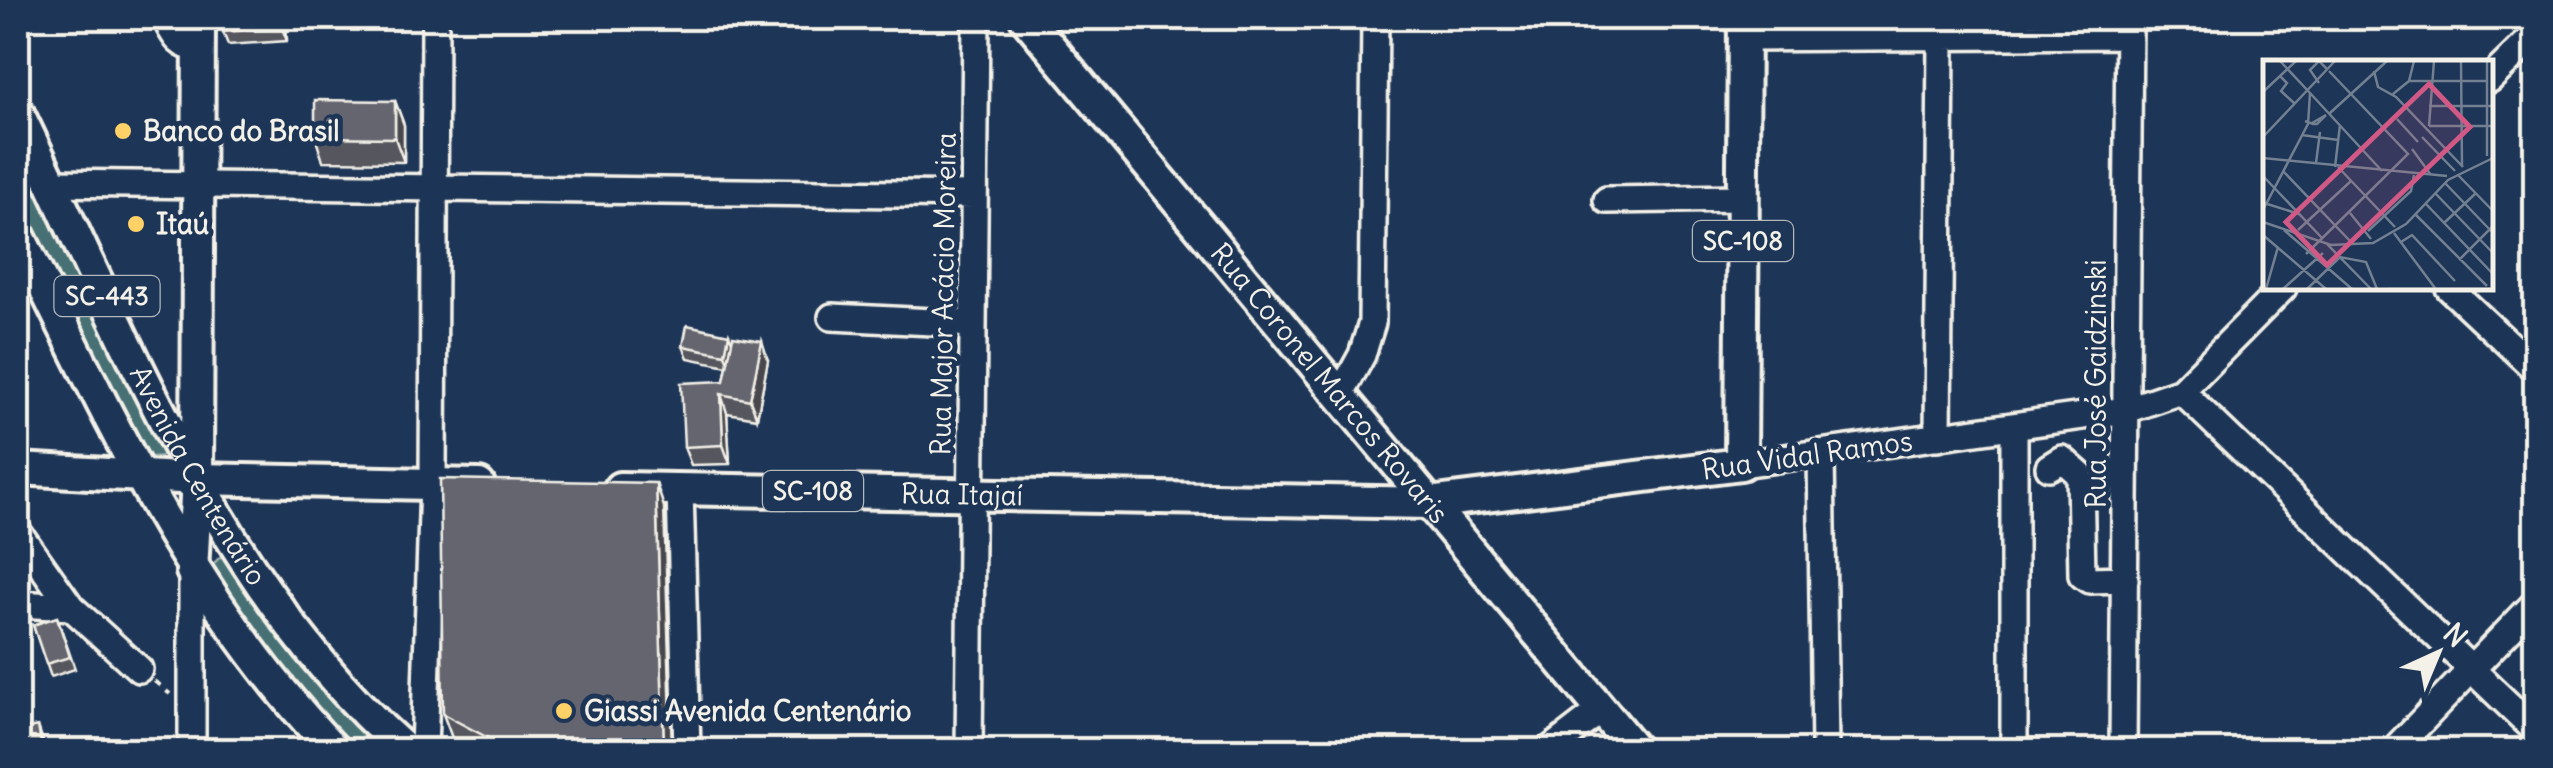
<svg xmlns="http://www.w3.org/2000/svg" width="2553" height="768" font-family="Delius,sans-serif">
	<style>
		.green { fill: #476f74; stroke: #9eb0ae; stroke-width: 2.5 }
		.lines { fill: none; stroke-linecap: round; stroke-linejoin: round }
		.minor-casing { stroke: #f4f1e8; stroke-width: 32 }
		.major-casing { stroke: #f4f1e8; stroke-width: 38 }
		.path { stroke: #f4f1e8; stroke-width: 4; stroke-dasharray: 8 8; stroke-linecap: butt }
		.minor { stroke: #1d3557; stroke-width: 25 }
		.major { stroke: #1d3557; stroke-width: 30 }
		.wall { fill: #57575f; stroke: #f4f1e8; stroke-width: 2.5 }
		.shaded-wall { fill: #47474e; stroke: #f4f1e8; stroke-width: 2.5 }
		.building { fill: #65656f; stroke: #f4f1e8; stroke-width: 2.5 }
		.poi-dot { fill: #ffd166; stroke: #1d3557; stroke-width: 4 }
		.labels { text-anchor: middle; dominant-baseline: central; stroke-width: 10; stroke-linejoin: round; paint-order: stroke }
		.shield { fill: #1d3557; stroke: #b4b9bc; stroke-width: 2.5 }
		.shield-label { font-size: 25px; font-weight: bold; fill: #f4f1e8 }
		.poi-label { font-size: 28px; font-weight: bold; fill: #f4f1e8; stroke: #1d3557; text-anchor: start }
		.street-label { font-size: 28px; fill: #f4f1e8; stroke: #1d3557 }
		.inset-road { fill: none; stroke: #738091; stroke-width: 2.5 }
		.view { fill: #d15985; fill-opacity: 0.15; stroke: #d15985; stroke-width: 5 }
		.inset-edge { fill: none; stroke: #f4f1e8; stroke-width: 5 }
	</style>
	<rect width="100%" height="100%" fill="#1d3557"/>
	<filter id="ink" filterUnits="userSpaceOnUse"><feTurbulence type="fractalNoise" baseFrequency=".01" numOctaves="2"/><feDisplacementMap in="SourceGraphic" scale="20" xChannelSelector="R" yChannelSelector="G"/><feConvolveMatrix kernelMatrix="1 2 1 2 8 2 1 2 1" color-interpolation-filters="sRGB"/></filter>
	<g filter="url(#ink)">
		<path class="green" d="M18 144 175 455 142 458 18 218Z
			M226 551 393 750H350L310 713 205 572Z"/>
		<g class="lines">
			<g class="minor-casing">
				<path id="minor" d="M165 18C174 35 178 47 199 48
					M1744 38 2129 35
					M2490 79 2536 34
					M51 183 974 195
					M1607 200 1743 198
					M2449 288 2536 370
					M832 317 973 324
					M2181 391 2536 731
					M1340 395 1362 355 1372 323 1375 18
					M2014 428V750
					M1938 437 1941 38
					M1821 453 1825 750
					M1741 464 2126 410 2181 391 2283 288
					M2049 467 2062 459 2080 475 2082 575 2089 580 2125 579
					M680 489 687 750
					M18 532 71 607 139 669
					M192 571V750
					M18 604 71 607
					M424 750 433 484 435 18
					M969 750 976 18
					M1549 750 1601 710
					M2123 750 2129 18
					M2394 750 2536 602"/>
			</g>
			<g class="major-casing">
				<g id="major">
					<path id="s1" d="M1026 18 1635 750"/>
					<path id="s2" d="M18 113C124 332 219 586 405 750"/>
					<path d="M18 234C109 417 191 601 334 750"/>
					<path d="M18 469 197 479 479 485"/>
					<path id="s3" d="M620 488 1429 503 1741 464 1744 18"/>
					<path d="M192 571 197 479 199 18"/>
				</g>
			</g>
			<path class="path" d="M154 681 170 694"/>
			<use href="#minor" class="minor"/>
			<use href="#major" class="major"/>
		</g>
		<path class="wall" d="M222 18H284L286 23 287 41 228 45 223 32Z
			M395 101 404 125V162L323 161 315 137Z
			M732 341 768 360 757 418 727 413 730 464 691 465 684 447 724 381 727 366 688 358 683 346Z
			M664 507 672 750H475L452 738 443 714Z
			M18 551 24 569H18Z
			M57 617 75 669 51 677 33 625Z"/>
		<path class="shaded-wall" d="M282 18H284L286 23 287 41 282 28Z
			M395 101 404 125V162L395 138Z
			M729 334 734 346 730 367 725 354Z
			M762 341 768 360 757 418 750 400Z
			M721 394 727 413 730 464 723 445Z
			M656 483 664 507 672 750H664Z
			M38 726 46 750H42Z"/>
		<path class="building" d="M222 18H282V28L223 32Z
			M315 100 395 101V138L315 137Z
			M687 325 729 334 725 354 683 346Z
			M733 336 762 341 750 400 721 394 723 445 684 447 681 383 724 381Z
			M440 479 656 483 664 750H511L443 714Z
			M57 617 70 657 46 664 33 625Z
			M38 726 42 750H18V730Z"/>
	</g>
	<g class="poi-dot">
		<circle cx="123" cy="131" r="10"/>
		<circle cx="136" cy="224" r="10"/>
		<circle cx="564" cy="711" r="10"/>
	</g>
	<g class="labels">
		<g class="shield">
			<rect x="1693" y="221" width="100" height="40" rx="8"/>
			<rect x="54.5" y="276" width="105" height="40" rx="8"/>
			<rect x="763" y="471" width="100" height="40" rx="8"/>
		</g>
		<g class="shield-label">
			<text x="1743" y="241">SC-108</text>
			<text x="107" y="296">SC-443</text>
			<text x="813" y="491">SC-108</text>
		</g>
		<g class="poi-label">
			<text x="143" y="131">Banco do Brasil</text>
			<text x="156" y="224">Itaú</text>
			<text x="584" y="711">Giassi Avenida Centenário</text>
		</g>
		<g class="street-label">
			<text transform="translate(943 294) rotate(-89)">Rua Major Acácio Moreira</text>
			<text stroke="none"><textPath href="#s1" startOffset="475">Rua Coronel Marcos Rovaris</textPath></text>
			<text transform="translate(2096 384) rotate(-90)">Rua José Gaidzinski</text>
			<text transform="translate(1807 455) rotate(-8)">Rua Vidal Ramos</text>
			<text stroke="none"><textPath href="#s2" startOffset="405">Avenida Centenário</textPath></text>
			<text stroke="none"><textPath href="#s3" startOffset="342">Rua Itajaí</textPath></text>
		</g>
	</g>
	<g transform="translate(2263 60)">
		<rect width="230" height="230" fill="#1d3557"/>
		<path class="inset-road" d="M17 1 47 33M198 1 199 106M224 1V96M111 11 115 27 133 37 200 107M17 16 24 23 18 31 31 43M146 21H224M56 23 47 10 56 1 65 10M0 32 33 1M47 33 119 111M130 34 146 21 151 1M166 46H230M67 53 124 1M134 59 155 82M42 61 50 64H54L63 55 49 63M166 66 171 1M166 66H230M39 75 75 80M0 77 72 1M159 77 192 111M149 89 168 115M0 98 184 116M53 103 57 72M72 107 77 65M75 107 132 167M20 111 88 182M195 115 230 151M0 116 60 179M182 123 230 173M172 133 230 193M1 143 36 154M163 144 230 214M0 150 45 64 47 33M87 153 108 179M153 155 224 226M0 162 68 185 110 183 143 164 185 120 230 98M181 163 213 133M21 170 89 229M35 170 88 121M105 171 148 131 151 115M131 173 172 228M0 175 63 229M138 182 149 175 192 221M64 184 108 229M43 194 145 94 66 11M196 200 229 167M3 229 15 187M20 229 60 193M44 229 77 197 103 202 114 229M125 229H230"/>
		<path class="view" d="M166 24 207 67 64 205 23 162Z"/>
		<rect width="230" height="230" class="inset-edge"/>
	</g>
	<rect width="2553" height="768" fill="none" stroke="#1d3557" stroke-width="60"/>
	<rect x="30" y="30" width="2493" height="708" fill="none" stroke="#f4f1e8" stroke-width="4" filter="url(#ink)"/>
	<g transform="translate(2438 653) rotate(44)" stroke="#1d3557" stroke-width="8" paint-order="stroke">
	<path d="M0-8L18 38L0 25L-18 38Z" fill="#f4f1e8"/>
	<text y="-15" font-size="28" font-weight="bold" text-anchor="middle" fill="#f4f1e8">N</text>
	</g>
</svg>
